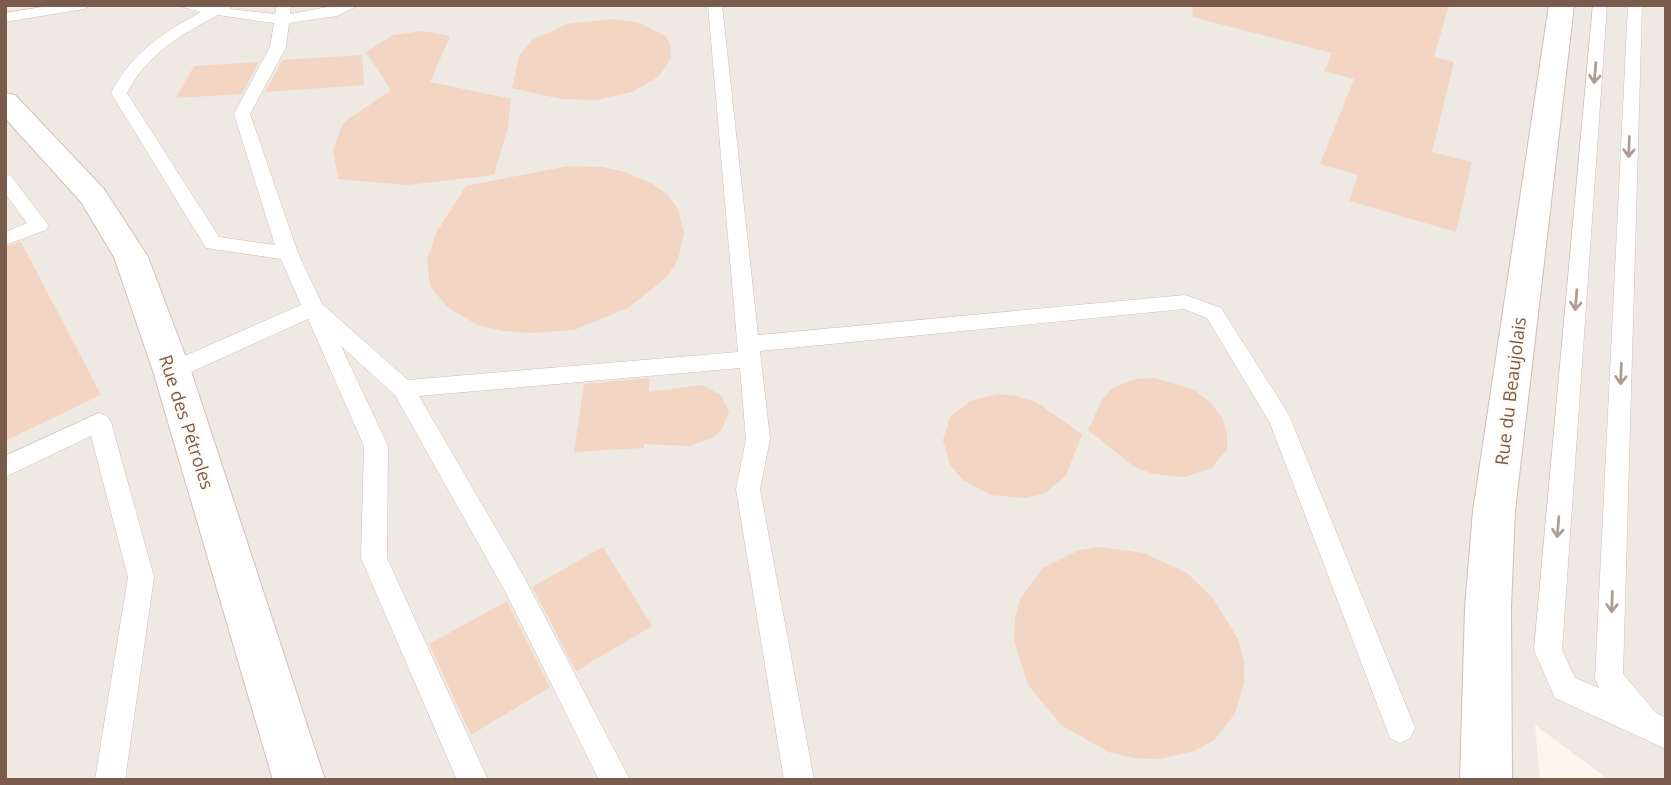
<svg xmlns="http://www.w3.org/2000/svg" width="1671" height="785" font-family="'Open Sans',sans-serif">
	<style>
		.industrial { fill: #efe9e4 }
		.building { fill: #f3d5c3 }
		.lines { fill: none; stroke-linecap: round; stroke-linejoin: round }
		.service-casing { stroke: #d1beb0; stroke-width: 1 }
		.minor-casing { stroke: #d1beb0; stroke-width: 2 }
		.secondary-casing { stroke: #d6c0b0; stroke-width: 2 }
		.service { fill: #fff; fill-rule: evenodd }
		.minor { fill: #fff; fill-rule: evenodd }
		.secondary { fill: #fff; fill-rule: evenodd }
		.oneway { stroke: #af9d94 }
		.labels { text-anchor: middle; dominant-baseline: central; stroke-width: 5; stroke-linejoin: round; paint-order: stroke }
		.street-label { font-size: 18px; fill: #7a5c4d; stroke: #fffaf3 }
	</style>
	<rect width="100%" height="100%" fill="#fdf6ec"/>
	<path class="industrial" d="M5 5H1666V780H1609L1535 725 1540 780H5Z"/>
	<path class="building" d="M1193 5H1449L1434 57 1454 62 1432 152 1472 162 1456 232 1349 201 1358 175 1320 164 1354 79 1324 71 1332 53 1192 17Z
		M610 19 637 22 665 36 670 43 671 59 658 77 632 92 597 100 561 99 512 88 519 56 532 40 567 24Z
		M422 31 450 36 430 82 511 99 508 127 494 175 407 185 338 179 333 149 343 123 391 90 366 52 393 35Z
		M362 55 364 85 265 92 282 60Z
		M259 62 242 94 176 98 194 66Z
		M568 166 603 167 625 172 653 184 668 195 678 209 684 233 678 260 667 277 628 308 574 330 531 333 503 331 478 325 448 308 430 286 427 260 436 233 466 186Z
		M21 242 101 395 5 441V247Z
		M650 378 649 392 702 385 721 395 729 412 721 431 713 438 689 446 644 444V448L574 452 584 384Z
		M1155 378 1194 390 1210 402 1222 417 1227 433V449L1212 468 1185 477 1153 474 1133 466 1088 430 1102 400 1112 388 1136 379Z
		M997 394 1017 396 1036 402 1082 434 1066 476 1045 493 1025 498 991 495 963 480 950 465 943 440 950 417 970 401Z
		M603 547 652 626 576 671 532 587Z
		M1100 547 1144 553 1187 573 1213 598 1238 639 1244 661V683L1235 714 1214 740 1195 751 1159 759 1133 758 1108 752 1061 725 1028 685 1014 640 1015 619 1020 599 1043 568 1079 550Z
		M507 601 550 687 471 735 429 644Z"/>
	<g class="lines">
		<g class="service-casing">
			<path id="service" d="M55 5H91L84 9 5 22V13Z
				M175 5H233L230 9 275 14 277 5H291L290 14 338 5H359L337 16 289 23 286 47 250 114 298 253 322 304 408 380 738 352 708 5H722L758 335 1185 295 1221 308 1289 415 1415 728 1410 738 1400 743 1390 738 1270 423 1207 318 1184 309 760 351 770 439 760 489 814 780H784L736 489 746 439 740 368 419 396 523 575 630 780H599L505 591 395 395 341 346 388 446 387 558 488 780H457L361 558 364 446 308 319 180 377 172 379 164 377 161 371 164 365 301 305 281 259 206 248 111 93C131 54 162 33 201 12ZM218 15 274 23 270 47 234 114 275 245 219 237 127 93C147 54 180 35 218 15Z
				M1593 5H1607L1562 650 1575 678 1599 688 1595 679 1628 5H1642L1623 674 1656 713 1666 718V749L1555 698 1534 650Z
				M5 174 11 176 49 226 46 230 5 245V232L27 223 5 193Z
				M99 413 107 416 111 422 154 577 125 780H95L128 577 91 436 5 477V456Z"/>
		</g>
		<g class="minor-casing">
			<path id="minor" d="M1549 5H1574L1515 511 1511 608 1512 780H1460L1465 608 1473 511Z"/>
		</g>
		<g class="secondary-casing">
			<path id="secondary" d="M5 93 15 95 104 189 148 257 191 371 325 780H273L153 371 114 257 81 202 5 118Z"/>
		</g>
		<use href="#service" class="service"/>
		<use href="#minor" class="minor"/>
		<use href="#secondary" class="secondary"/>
	</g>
	<defs><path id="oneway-shaft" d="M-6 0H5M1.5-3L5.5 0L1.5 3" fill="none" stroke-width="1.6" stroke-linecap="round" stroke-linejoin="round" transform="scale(1.75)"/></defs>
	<g class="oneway">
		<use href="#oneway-shaft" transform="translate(1595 73) rotate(95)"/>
		<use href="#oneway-shaft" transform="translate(1629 147) rotate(92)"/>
		<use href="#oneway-shaft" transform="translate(1576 300) rotate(95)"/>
		<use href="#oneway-shaft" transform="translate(1621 374) rotate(92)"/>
		<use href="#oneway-shaft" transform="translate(1558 527) rotate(95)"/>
		<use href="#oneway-shaft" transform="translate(1612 602) rotate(92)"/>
	</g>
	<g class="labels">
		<g class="street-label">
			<text transform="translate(1510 391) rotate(-83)">Rue du Beaujolais</text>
			<text transform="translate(187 422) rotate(72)">Rue des Pétroles</text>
		</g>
	</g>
	<rect width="1671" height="785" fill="none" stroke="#7a5c4d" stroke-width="14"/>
</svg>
